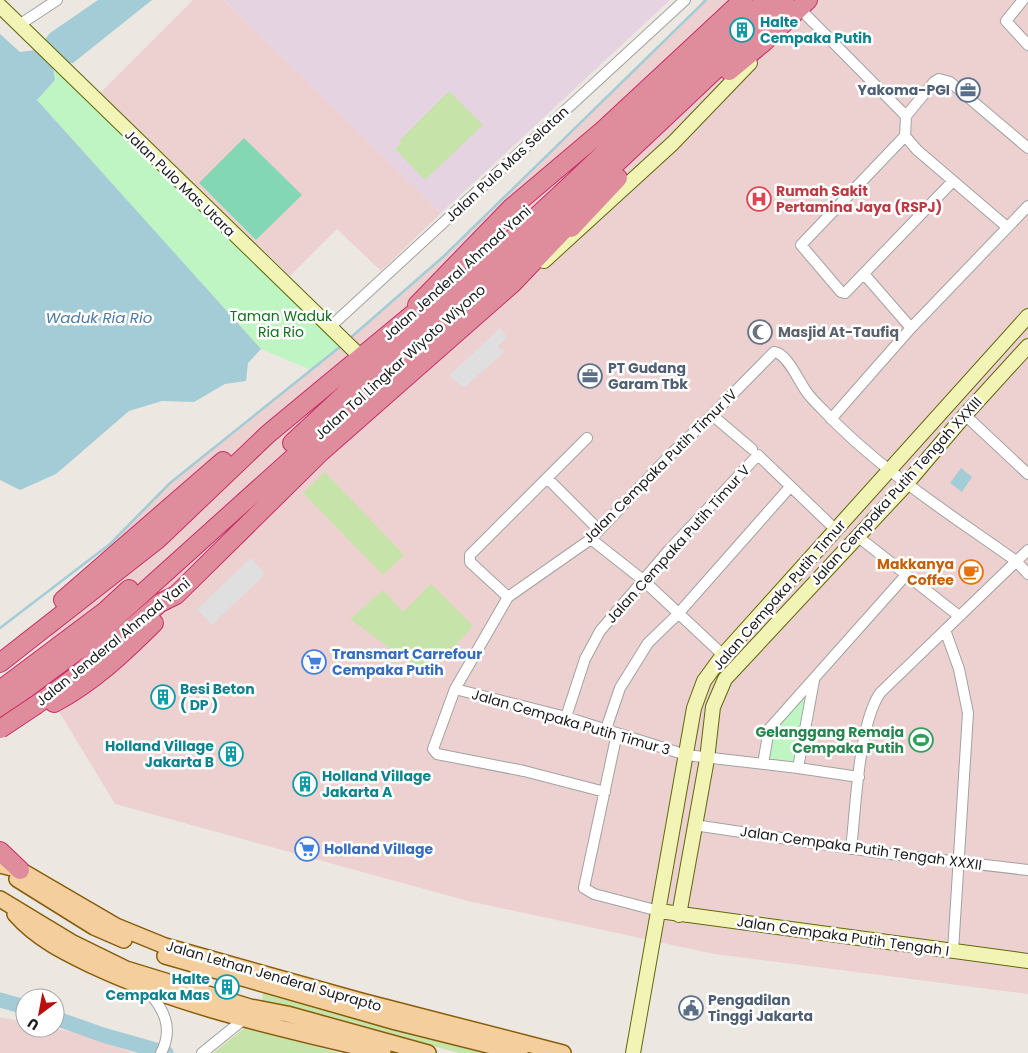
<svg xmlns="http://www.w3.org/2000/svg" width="1028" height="1053" font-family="Poppins,sans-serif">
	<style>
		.commercial { fill: #ecd1d0 }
		.industrial { fill: #e5d3e1 }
		.grass { fill: #c6e4a9 }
		.park { fill: #bff5c2 }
		.pitch { fill: #83d7b5 }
		.parking { fill: #dfdfdf }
		.water { fill: #a3ccd7 }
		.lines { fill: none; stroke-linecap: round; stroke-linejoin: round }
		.stream { stroke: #a3ccd7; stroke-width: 2.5 }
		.river { stroke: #a3ccd7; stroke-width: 15 }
		.street-casing { stroke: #a2a2a2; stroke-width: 12 }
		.secondary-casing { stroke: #5f680b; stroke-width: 16 }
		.primary-casing { stroke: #885d09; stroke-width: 18 }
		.highway-casing { stroke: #c92e65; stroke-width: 20 }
		.street { stroke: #fff; stroke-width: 10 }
		.secondary { stroke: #f2f4b6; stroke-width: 14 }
		.primary { stroke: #f5ce9d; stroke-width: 15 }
		.highway { stroke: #df8c9d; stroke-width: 18 }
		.highway-bridge-casing { stroke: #c92e65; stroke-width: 20; stroke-linecap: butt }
		.highway-bridge { stroke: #df8c9d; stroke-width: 18 }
		.labels { text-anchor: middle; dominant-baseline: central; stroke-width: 5; stroke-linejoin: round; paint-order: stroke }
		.culture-label { font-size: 14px; font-weight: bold; fill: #0d838f; stroke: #fff; text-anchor: start }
		.service-label { font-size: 14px; font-weight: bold; fill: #4e5e75; stroke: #fff; text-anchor: start }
		.street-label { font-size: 14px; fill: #1b1b1b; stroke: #fff }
		.health-label { font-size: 14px; font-weight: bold; fill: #be3a42; stroke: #fff; text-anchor: start }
		.park-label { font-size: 14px; fill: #127019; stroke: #fff }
		.worship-label { font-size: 14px; font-weight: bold; fill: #5b616d; stroke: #fff; text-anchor: start }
		.food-label { font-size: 14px; font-weight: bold; fill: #c56008; stroke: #fff; text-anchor: end }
		.shop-label { font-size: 14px; font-weight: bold; fill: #366cbe; stroke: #fff; text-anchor: start }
		.leisure-label { font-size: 14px; font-weight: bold; fill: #27864d; stroke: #fff; text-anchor: end }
		.water-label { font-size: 15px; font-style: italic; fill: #4e7aa3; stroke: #fff }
	</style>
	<rect width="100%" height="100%" fill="#ece8e1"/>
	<path class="commercial" d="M193 0H224L441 213 381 271 337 229 290 276 100 93Z
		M703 0H1028V994L714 954 468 901 115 804 41 682 60 596 110 544 170 483 357 333 446 253 694 12Z
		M0 1017 25 1022V1028H52L76 1033 135 1053H0Z"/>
	<path class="industrial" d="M224 0H670L441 213Z"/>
	<path class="grass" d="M449 91 483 125 425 180 395 149 401 143 399 141Z
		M325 472 404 555 383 575 303 493Z
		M431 584 473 626 428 676 350 619 383 590 403 612Z
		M263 993 485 1053H459L262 1001Z
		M247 1026 339 1053H213Z"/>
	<path class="park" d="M52 63 345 342 311 370 261 349 37 100 55 80Z
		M807 694 794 763 769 759 772 734Z"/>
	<path class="pitch" d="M244 138 302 195 256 240 199 183Z"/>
	<path class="parking" d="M500 328 507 337 497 347 505 351 464 388 449 376Z
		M251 558 265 574 212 625 197 609Z"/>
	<path class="water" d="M98 0H152L73 63H52L55 80 37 100 261 349 248 363 246 381 225 384 194 402 162 401 129 411 56 474 20 490 0 480V34L20 52 36 50 50 33Z
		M961 468 972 477 962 492 950 483Z"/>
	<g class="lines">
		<path class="stream" d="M349 339 444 256 706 0
			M0 628 110 544 170 483 341 346"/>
		<path class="river" d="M0 1000 25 1007
			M55 1018 103 1035 166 1053"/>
		<g class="street-casing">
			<path id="street" d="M1023 0 1006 21 1028 45
				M804 13 906 116
				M19 25 57 0
				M905 136 801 245 841 292 845 293 953 181
				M905 136 906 116 934 82 939 79 950 82 1028 148
				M905 136 917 150 1007 227
				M864 274 911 328
				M330 327 685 0
				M712 415 752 449
				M965 415 1028 474
				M831 419 911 328 1028 206
				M548 479 599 530
				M857 536 959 616
				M591 539 643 580 723 655
				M508 597 470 562V555L587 438
				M945 630 959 669 968 713 953 951
				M455 689 566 717 686 755 798 768 859 777
				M566 717 585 659 600 631 669 550 758 455 836 530
				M606 729 620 688 648 643 677 615 790 487
				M617 733 584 888 594 894 659 911
				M763 764 769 729 906 575
				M798 768 814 680
				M605 792 524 771 437 754 433 749 455 689 508 597 591 539 672 453 712 415 774 352C788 353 800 385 809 395 813 400 817 404 822 409 878 469 950 514 1016 561L1028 574
				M694 825 882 853 1028 870
				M851 849C856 808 858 726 880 693L1028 550
				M147 990C164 1009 174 1028 161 1053
				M202 1053 244 1019"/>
		</g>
		<g class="secondary-casing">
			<path id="secondary" d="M0 6 362 358
				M544 261 673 143 750 63
				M659 911 1028 961
				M679 915 707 759 713 707 725 679 903 488 965 415 1028 346
				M633 1053 694 708 704 681 723 655 1028 316"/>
		</g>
		<g class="primary-casing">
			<path id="primary" d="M0 865 20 870 116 926 165 946 361 1001 563 1053
				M17 879 94 927 124 940
				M0 899 71 942 126 969 250 1007 287 1014 428 1053
				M15 914C37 939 64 952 93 966 185 1009 285 1029 383 1053
				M165 956 396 1022 520 1053"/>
		</g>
		<g class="highway-casing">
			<path id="highway" d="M729 71 763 43 808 0
				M571 228 618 178
				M417 305 511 208 601 132 743 0
				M292 443 565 190 766 0
				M63 600 223 461
				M0 663 157 540 268 434 431 299
				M0 690 104 612 129 589
				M54 703C93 682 123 654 154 623
				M36 705 75 677 160 603 176 595 321 452 512 284 576 217
				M0 708 85 645 536 239 730 56 785 0
				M0 851 20 870"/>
		</g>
		<use href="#street" class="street"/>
		<use href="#secondary" class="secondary"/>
		<use href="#primary" class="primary"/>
		<use href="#highway" class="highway"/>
		<g class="highway-bridge-casing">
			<path id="highway-bridge" d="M0 729 36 705"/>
		</g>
		<use href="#highway-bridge" class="highway-bridge"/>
	</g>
	<defs>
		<g id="building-ring" transform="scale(1.25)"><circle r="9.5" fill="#fff" stroke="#0f9aa8" stroke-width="1.5"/><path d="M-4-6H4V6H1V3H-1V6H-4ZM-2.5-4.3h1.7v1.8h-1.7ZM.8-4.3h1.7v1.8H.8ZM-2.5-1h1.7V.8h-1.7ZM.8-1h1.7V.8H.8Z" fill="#0f9aa8"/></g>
		<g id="office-ring" transform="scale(1.25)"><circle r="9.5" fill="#fff" stroke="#5c6f8a" stroke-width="1.5"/><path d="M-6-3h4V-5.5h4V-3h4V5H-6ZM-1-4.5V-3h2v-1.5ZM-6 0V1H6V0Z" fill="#5c6f8a"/></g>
		<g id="hospital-ring" transform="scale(1.25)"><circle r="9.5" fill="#fff" stroke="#e0444e" stroke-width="1.5"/><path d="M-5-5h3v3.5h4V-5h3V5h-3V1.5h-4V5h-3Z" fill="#e0444e"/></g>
		<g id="mosque-ring" transform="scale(1.25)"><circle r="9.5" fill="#fff" stroke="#6b7280" stroke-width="1.5"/><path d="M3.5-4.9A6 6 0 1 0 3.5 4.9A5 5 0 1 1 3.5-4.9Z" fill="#6b7280"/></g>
		<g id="cafe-ring" transform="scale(1.25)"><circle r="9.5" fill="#fff" stroke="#e8710a" stroke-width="1.5"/><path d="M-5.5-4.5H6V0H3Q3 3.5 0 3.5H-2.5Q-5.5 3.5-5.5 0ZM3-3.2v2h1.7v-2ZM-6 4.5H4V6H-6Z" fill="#e8710a"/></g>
		<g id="supermarket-ring" transform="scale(1.25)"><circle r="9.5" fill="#fff" stroke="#3f7fe0" stroke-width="1.5"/><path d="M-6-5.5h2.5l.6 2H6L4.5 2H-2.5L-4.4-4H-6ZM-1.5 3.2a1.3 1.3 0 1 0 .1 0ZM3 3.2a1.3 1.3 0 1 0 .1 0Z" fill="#3f7fe0"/></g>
		<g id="stadium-ring" transform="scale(1.25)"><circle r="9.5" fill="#fff" stroke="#2e9e5b" stroke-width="1.5"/><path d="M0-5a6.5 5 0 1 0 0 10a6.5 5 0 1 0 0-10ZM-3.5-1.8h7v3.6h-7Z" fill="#2e9e5b"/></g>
		<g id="civic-ring" transform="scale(1.25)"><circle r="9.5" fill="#fff" stroke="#5c6f8a" stroke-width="1.5"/><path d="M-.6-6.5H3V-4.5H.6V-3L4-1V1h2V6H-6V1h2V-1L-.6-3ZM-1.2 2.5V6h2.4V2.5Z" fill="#5c6f8a"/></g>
	</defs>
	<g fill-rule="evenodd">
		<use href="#building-ring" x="742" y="30"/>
		<use href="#office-ring" x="968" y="90"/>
		<use href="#hospital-ring" x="759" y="199"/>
		<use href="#mosque-ring" x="760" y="332"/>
		<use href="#office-ring" x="590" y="376"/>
		<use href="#cafe-ring" x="971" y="572"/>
		<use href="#supermarket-ring" x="314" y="662"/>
		<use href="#building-ring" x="163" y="697"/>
		<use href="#stadium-ring" x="921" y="740"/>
		<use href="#building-ring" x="231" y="754"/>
		<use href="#building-ring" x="305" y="784"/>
		<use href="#supermarket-ring" x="307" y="849"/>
		<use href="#building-ring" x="227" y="987"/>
		<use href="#civic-ring" x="691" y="1008"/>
	</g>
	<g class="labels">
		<g class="culture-label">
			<text x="760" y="22">Halte<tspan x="760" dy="16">Cempaka Putih</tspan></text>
			<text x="180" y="689">Besi Beton<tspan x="180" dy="16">( DP )</tspan></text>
			<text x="214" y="746" text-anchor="end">Holland Village<tspan x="214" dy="16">Jakarta B</tspan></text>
			<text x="322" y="776">Holland Village<tspan x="322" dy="16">Jakarta A</tspan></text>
			<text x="210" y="979" text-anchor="end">Halte<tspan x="210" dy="16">Cempaka Mas</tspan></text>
		</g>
		<g class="service-label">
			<text x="950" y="90" text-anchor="end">Yakoma-PGI</text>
			<text x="608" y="368">PT Gudang<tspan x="608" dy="16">Garam Tbk</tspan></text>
			<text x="708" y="1000">Pengadilan<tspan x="708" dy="16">Tinggi Jakarta</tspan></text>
		</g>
		<g class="street-label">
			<text transform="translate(507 164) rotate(-43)">Jalan Pulo Mas Selatan</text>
			<text transform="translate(180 183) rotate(44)">Jalan Pulo Mas Utara</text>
			<text transform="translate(457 273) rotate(-42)">Jalan Jenderal Ahmad Yani</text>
			<text transform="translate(400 362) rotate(-42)">Jalan Tol Lingkar Wiyoto Wiyono</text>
			<text transform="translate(660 466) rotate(-45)">Jalan Cempaka Putih Timur IV</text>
			<text transform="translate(896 491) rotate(-48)">Jalan Cempaka Putih Tengah XXXIII</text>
			<text transform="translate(678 544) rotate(-48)">Jalan Cempaka Putih Timur V</text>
			<text transform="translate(779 595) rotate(-49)">Jalan Cempaka Putih Timur</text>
			<text transform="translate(113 642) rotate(-39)">Jalan Jenderal Ahmad Yani</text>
			<text transform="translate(571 722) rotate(16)">Jalan Cempaka Putih Timur 3</text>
			<text transform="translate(861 848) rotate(8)">Jalan Cempaka Putih Tengah XXXII</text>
			<text transform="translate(843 936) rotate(8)">Jalan Cempaka Putih Tengah I</text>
			<text transform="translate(274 976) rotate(16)">Jalan Letnan Jenderal Suprapto</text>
		</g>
		<g class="health-label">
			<text x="776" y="191">Rumah Sakit<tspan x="776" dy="16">Pertamina Jaya (RSPJ)</tspan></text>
		</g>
		<g class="park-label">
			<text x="281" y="316">Taman Waduk<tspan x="281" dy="16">Ria Rio</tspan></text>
		</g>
		<g class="worship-label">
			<text x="778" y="332">Masjid At-Taufiq</text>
		</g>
		<g class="food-label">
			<text x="954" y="564">Makkanya<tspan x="954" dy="16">Coffee</tspan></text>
		</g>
		<g class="shop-label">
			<text x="332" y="654">Transmart Carrefour<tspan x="332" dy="16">Cempaka Putih</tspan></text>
			<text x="324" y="849">Holland Village</text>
		</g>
		<g class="leisure-label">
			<text x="904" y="732">Gelanggang Remaja<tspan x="904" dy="16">Cempaka Putih</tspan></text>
		</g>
		<g class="water-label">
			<text x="99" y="317">Waduk Ria Rio</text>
		</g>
	</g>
	<g transform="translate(40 1013) rotate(212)"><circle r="24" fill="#ffffff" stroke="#a4a4a4"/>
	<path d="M0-4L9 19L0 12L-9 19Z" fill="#b90d0e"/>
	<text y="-8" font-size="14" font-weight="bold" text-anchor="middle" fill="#1b1b1b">U</text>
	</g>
</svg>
